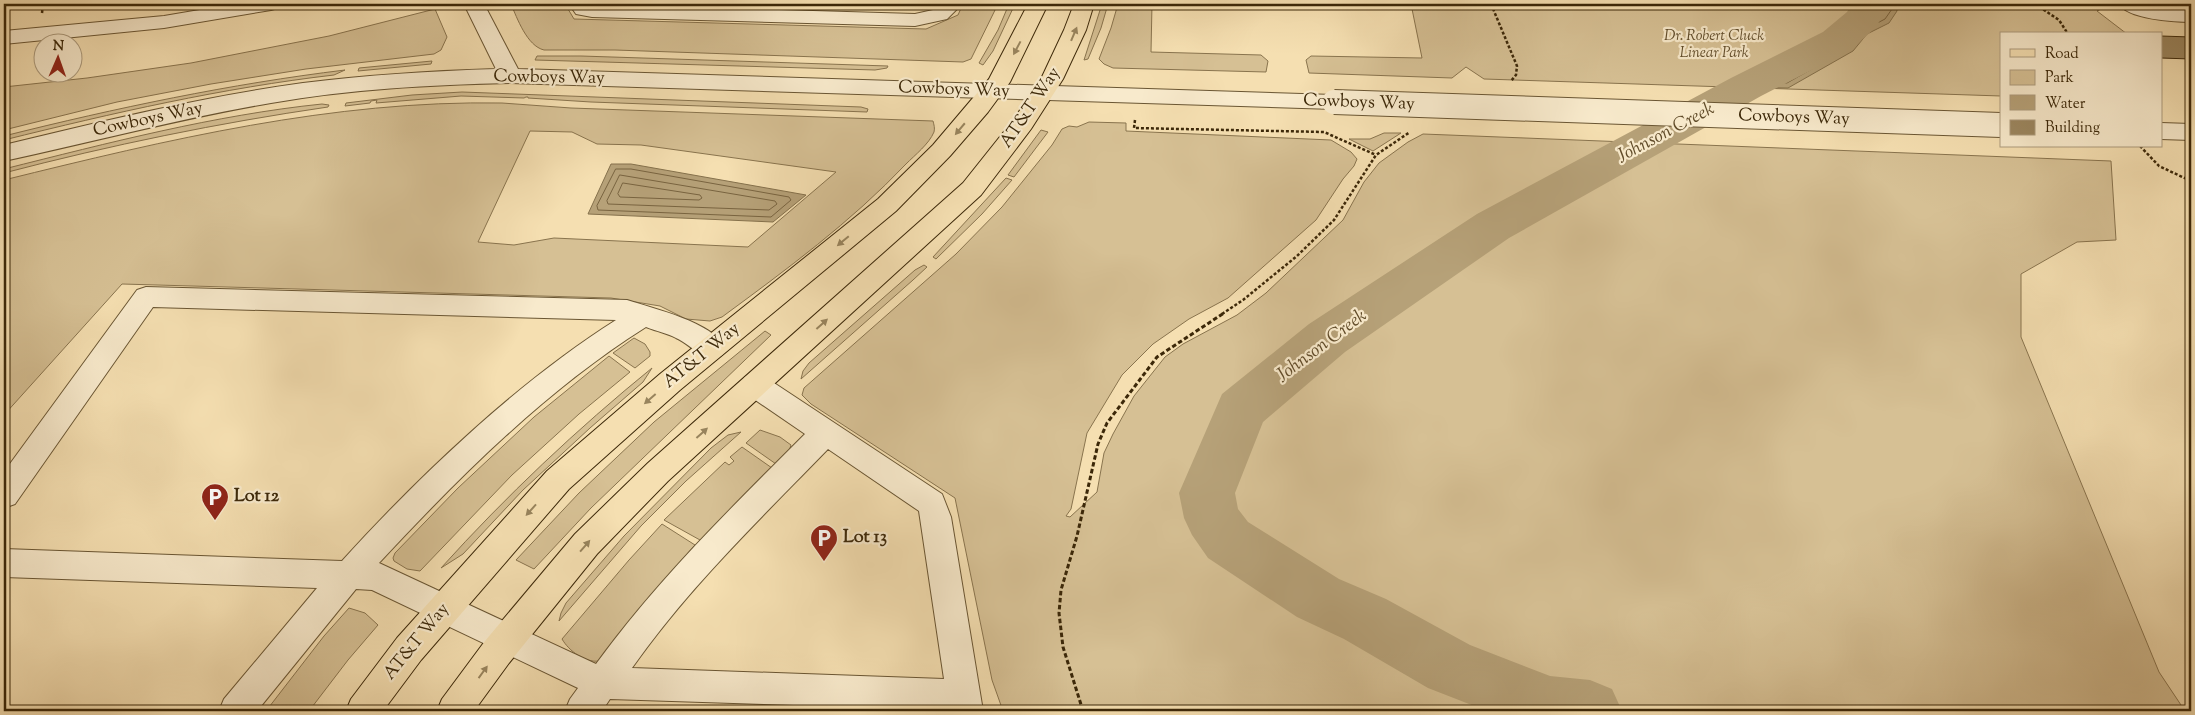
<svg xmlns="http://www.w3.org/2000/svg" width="2195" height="715" font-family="'Sorts Mill Goudy',serif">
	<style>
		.green { fill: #d6c094; stroke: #89744e; fill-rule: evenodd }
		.water { fill: #b6a178; stroke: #85714c }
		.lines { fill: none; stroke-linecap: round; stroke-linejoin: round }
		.shore { stroke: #796440; stroke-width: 1 }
		.river { fill: #b6a178; fill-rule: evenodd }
		.building { fill: #9c8760; stroke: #3c2809 }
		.minor-casing { stroke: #6a5633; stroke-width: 2 }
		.major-casing { stroke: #3c2809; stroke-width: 2 }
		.path-far1 { stroke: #3c2809; stroke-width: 2.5; stroke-dasharray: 3 2; stroke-linecap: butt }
		.path { stroke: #3c2809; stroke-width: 3; stroke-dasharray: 4.5 2.5; stroke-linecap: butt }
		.minor { fill: #f8eacc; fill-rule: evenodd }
		.major { fill: #f5dfb1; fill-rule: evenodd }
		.minor-bridge-casing { stroke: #6a5633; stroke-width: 26; stroke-linecap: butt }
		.minor-bridge { stroke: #f8eacc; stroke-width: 24 }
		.oneway { fill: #98845d }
		.labels { text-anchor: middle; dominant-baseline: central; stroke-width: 4.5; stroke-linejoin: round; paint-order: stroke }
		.far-park-label { font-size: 15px; font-style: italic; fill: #624e2c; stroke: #f8eacc }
		.street-label { font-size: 18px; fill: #3c2809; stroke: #f8eacc }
		.poi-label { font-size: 18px; font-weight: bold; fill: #3c2809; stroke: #f8eacc; text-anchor: start }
		.water-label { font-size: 19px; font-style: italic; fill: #614c2a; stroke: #f8eacc }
	</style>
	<rect width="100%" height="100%" fill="#f5dfb1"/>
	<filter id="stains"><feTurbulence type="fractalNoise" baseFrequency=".004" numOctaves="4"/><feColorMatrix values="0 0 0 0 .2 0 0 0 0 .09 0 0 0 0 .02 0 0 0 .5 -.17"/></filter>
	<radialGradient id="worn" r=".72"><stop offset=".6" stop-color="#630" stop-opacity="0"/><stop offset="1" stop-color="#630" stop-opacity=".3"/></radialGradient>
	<path class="green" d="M511 4H565L574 19 926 29 958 15 963 4H998L971 59 963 62 615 50H544C527 46 517 18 511 4Z
		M1009 4H1015L993 51 983 65 979 63 998 30Z
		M1102 4H1108L1101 28 1088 59 1084 60Z
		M1118 4H1152L1151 52 1261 55 1268 61 1266 72 1113 68 1104 64 1099 59 1111 28Z
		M1411 4H2099L2105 7 2097 11 2127 34H2001V96L1484 79 1466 67 1452 78 1309 73 1306 60 1311 56 1422 58Z
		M435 9 447 37 441 50 434 54 306 69 211 84 117 102 4 130V87L87 78 191 63 329 36Z
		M537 56H581L888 66 887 68 875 70 535 60Z
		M432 61 431 64 358 71 359 68Z
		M345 70 334 75C222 88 113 113 4 140V136C116 108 230 84 345 70Z
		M462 92 861 107 868 109 867 112 591 102 528 98V97H526L524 98 461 96 376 103 377 100 371 101 370 103 345 106 346 103 412 95Z
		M502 103 571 108 933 121C934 125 935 128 934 132 929 144 915 155 906 164 851 222 786 270 722 317L710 321 686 319 660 306 611 298 122 284 4 415V180C166 140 333 100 502 103ZM530 131 572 132 597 144 641 145 836 172 748 247 554 238 514 245 478 242Z
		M322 104 329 105 328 107C218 123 111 145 4 173V169C108 143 215 115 322 104Z
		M1089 122 1126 123V131L1331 140 1351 152 1357 159 1354 166 1343 179 1316 220 1228 298 1189 319 1153 344 1122 375 1087 433 1071 509 1066 516 1070 517 1097 492 1104 453 1113 434 1134 396 1165 357 1183 344 1237 315 1266 293 1343 220 1364 182 1379 163 1408 142 1423 134 2111 161 2116 240 2077 242 2021 274V337L2159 672 2185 711H1003L992 680 955 498 811 404 802 395 804 388 956 254 1002 207 1052 145 1062 129 1069 126 1077 127Z
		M1041 130 1048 132 1014 177 1008 175Z
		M1384 133H1401L1373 151 1349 139H1370Z
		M1006 178 1012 180 982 214 936 259 933 257Z
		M924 265 927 267 913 280 801 379 803 371 809 363 915 270Z
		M765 331 771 335 591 508 534 569 516 560 579 493 654 422Z
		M634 338 645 344 650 352V356L635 368 613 353Z
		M609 356 630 372 579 414 512 475 420 571 407 569 394 561 393 558 395 553 458 488 534 417Z
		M652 368 643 382 590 428 523 490 463 554 441 568C506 496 577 429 652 368Z
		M760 430 780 437 791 445 789 451 776 464 746 443Z
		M741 432 686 481 641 526 559 621 561 613 566 603 624 536 711 448 728 435Z
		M742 447 772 468 700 540 664 520 725 462 729 465 734 461 730 457Z
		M662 524 695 545 666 578 599 661C585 663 569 651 562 639L629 560Z
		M349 608 365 613 378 625 348 660 309 711H266L324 636Z"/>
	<path class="water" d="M1855 4H1897V11L1889 23 1867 34 1853 51 1788 88 1734 87 1820 36C1836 34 1847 17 1855 4Z
		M611 164H631L806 195 773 222 588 214Z"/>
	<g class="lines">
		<path class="shore" d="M1859 4 1854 16 1839 33 1821 41 1759 78 1758 81 1787 83 1849 48 1864 30 1885 19 1892 9V4
			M1865 4 1858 21 1860 24 1881 14 1886 4
			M1830 46 1832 48 1831 51 1785 77 1780 76 1781 72 1823 47Z
			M616 169H631L789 197 791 200 771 217 598 210 597 206Z
			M620 175 775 201 777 204 769 210 608 204 607 201Z
			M623 183 700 195 702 198 699 200 620 197 618 194Z"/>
		<path class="river" d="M1852 4H1890L1876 27 1851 50 1761 96 1509 238 1345 352 1263 422 1235 493 1238 509 1248 522 1339 579 1386 599 1470 645 1550 676 1590 680 1612 689 1622 711H1487L1428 688 1344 639 1297 617 1208 558 1192 535 1184 518 1179 493 1222 394 1309 324 1477 214 1731 78 1823 32 1847 12Z"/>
	</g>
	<path class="building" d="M2161 36 2191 37V59L2161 58Z"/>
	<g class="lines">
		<g class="minor-casing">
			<path id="minor" d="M235 4H281L278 8 271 10 164 28 4 44V31L164 16Z
				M464 4H484L518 69 1334 95 1342 97 1345 102 1342 107 1334 109 510 83C430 85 350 89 271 103 181 118 93 142 4 161V145C103 121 202 97 303 83 367 75 431 71 496 69Z
				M569 4 915 14 933 10 940 4H962L947 19 915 26 592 17 576 14Z
				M2119 4H2147L2167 8 2191 10V22C2174 22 2128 19 2119 4Z
				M2161 123 2191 124V140L2161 139Z
				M146 287 627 300C655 309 712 322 726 348L722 355C700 362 694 346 676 338 667 333 656 331 646 327 546 390 459 477 379 563L596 664C658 579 732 507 805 434L745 393 741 385 745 377 755 374 765 377 942 494 951 517 983 711 610 699 602 711H565L570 699 578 688 372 590 356 589 257 711H219L224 699 317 588 4 577V549L342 561C420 475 518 382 616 320L153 307 15 504 4 508V472L137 290ZM828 449 919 511 944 679 632 668C688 588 760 519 828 449Z"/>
		</g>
		<g class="major-casing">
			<path id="major" d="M1028 4H1048L1010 82 988 112 950 156 896 211 680 390 569 489 421 660 383 711H346L351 699 397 638 547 471 660 374 878 199 933 145 989 79Z
				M1074 4H1094L1086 30 1063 79 1031 129 981 195 668 481 597 554 509 663 474 711H437L442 699 485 641 575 534 648 463 963 183 1014 119 1041 79 1064 30Z"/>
		</g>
		<path class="path-far1" d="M1491 4 1517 66 1516 75 1511 81
			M2035 4 2059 20 2068 34
			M42 13 43 4
			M1135 120 1134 128 1324 132 1376 155
			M2140 146 2159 166 2191 181
			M1222 314 1243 300 1297 256 1334 220 1376 155 1410 132"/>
		<path class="path" d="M1083 711 1063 647 1059 613 1061 590 1077 536 1098 444 1107 423 1157 357 1224 313"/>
		<use href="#minor" class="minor"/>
		<use href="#major" class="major"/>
		<g class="minor-bridge-casing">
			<path id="minor-bridge" d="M1334 102 2001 125"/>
		</g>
		<use href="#minor-bridge" class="minor-bridge"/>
	</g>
	<defs><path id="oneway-solid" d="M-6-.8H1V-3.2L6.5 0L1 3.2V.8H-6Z" transform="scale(1.25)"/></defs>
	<g class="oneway">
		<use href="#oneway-solid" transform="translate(1074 34) rotate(-67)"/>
		<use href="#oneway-solid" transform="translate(1017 48) rotate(118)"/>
		<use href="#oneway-solid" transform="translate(960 129) rotate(130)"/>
		<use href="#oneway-solid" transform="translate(843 241) rotate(140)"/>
		<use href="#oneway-solid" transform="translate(822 324) rotate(-42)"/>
		<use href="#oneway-solid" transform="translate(650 399) rotate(139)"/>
		<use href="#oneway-solid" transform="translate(702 433) rotate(-42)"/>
		<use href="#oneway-solid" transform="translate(531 510) rotate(132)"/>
		<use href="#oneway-solid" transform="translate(585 546) rotate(-49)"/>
		<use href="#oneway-solid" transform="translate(483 672) rotate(-54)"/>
	</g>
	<defs>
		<g id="parking-pin" transform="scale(1.4375)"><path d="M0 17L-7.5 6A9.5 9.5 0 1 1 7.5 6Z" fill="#8f2418" stroke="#f8eacc"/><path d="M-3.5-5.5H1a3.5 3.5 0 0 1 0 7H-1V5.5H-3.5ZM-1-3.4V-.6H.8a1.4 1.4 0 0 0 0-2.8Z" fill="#fff"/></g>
	</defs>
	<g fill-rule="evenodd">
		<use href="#parking-pin" x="215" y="497"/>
		<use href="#parking-pin" x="824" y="538"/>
	</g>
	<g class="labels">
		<g class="far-park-label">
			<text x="1714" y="36">Dr. Robert Cluck<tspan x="1714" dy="17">Linear Park</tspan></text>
		</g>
		<g class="street-label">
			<text transform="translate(549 78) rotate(1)">Cowboys Way</text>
			<text transform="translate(954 90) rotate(2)">Cowboys Way</text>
			<text transform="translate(1359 103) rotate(2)">Cowboys Way</text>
			<text transform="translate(1031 108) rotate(-56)">AT&amp;T Way</text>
			<text transform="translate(1794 118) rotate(2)">Cowboys Way</text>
			<text transform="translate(148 120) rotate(-12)">Cowboys Way</text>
			<text transform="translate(702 356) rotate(-39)">AT&amp;T Way</text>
			<text transform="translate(417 642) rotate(-51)">AT&amp;T Way</text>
		</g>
		<g class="poi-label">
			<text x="234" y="497">Lot 12</text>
			<text x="843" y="538">Lot 13</text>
		</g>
		<g class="water-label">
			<text transform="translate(1666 133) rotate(-28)">Johnson Creek</text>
			<text transform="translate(1322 346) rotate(-37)">Johnson Creek</text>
		</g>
	</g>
	<rect width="2195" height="715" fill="none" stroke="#f5dfb1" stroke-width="20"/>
	<rect x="5" y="5" width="2185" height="705" fill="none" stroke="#3c2809" stroke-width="2.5"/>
	<rect x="10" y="10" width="2175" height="695" fill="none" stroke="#3c2809"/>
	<rect x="2000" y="32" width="162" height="115" fill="#f8eacc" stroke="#ad9c7e"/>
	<rect x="2010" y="49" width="25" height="8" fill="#f5dfb1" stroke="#ad9c7e"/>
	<text x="2045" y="58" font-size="15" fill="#3c2809">Road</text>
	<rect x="2010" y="70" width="25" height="15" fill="#d6c094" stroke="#ad9c7e"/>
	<text x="2045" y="82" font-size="15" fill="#3c2809">Park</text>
	<rect x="2010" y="95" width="25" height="15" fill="#b6a178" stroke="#ad9c7e"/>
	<text x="2045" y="108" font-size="15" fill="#3c2809">Water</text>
	<rect x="2010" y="120" width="25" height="15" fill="#9c8760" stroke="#ad9c7e"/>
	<text x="2045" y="132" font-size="15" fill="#3c2809">Building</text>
	<g transform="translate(58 58) rotate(2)"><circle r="24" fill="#f8eacc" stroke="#ad9c7e"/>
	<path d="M0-4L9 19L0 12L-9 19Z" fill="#8f2418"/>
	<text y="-8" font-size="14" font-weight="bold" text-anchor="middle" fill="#3c2809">N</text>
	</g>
	<rect width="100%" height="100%" filter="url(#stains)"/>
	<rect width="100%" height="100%" fill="url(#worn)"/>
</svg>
